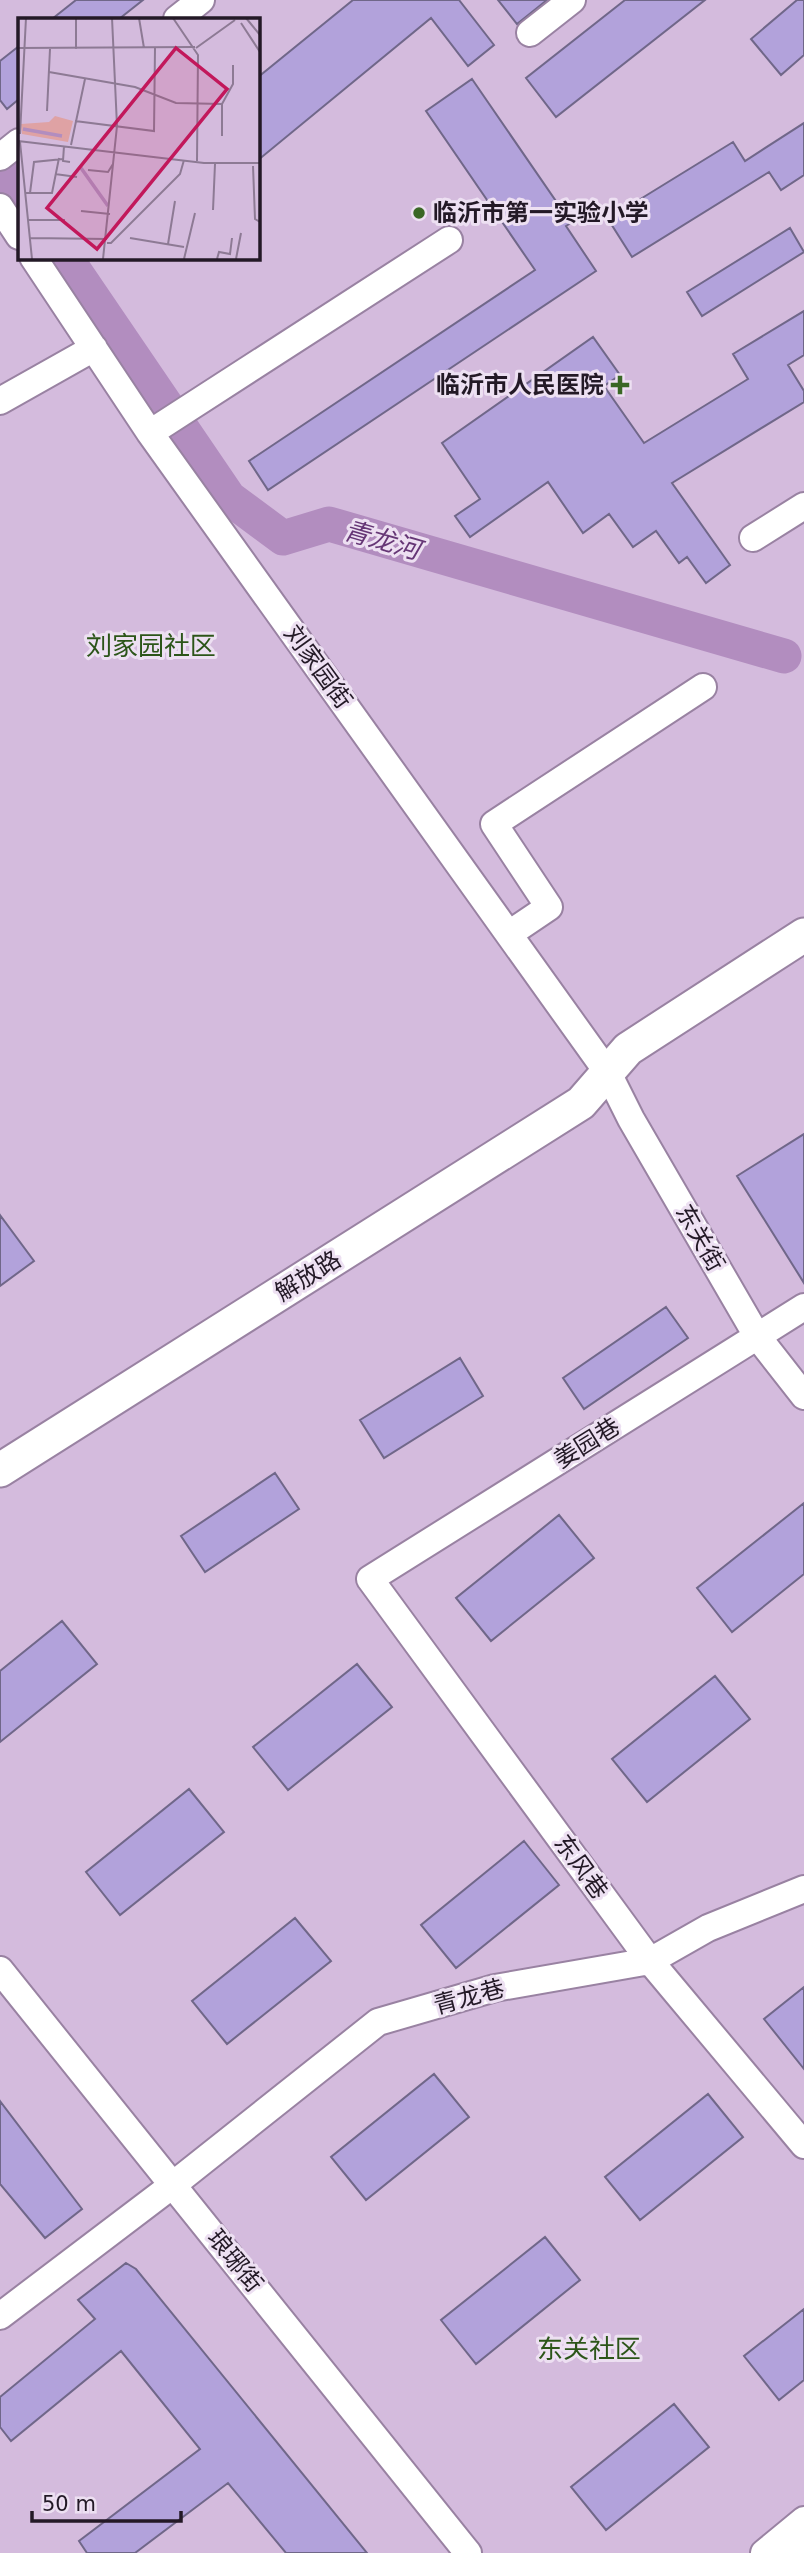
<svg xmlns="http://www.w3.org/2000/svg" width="804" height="2553" font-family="'DejaVu Sans','Noto Sans SC',sans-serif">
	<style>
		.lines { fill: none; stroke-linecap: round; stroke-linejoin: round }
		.river { stroke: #b28dbf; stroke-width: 35 }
		.building { fill: #b2a2db; stroke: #706789; stroke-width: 2 }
		.minor-casing { stroke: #9982a2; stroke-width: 30 }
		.major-casing { stroke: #9982a2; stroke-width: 37 }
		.minor { stroke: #fff; stroke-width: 26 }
		.major { stroke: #fff; stroke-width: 33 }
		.poi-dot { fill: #3a6725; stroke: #ede0f2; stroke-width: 2.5 }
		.labels { text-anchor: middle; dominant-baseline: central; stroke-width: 6; stroke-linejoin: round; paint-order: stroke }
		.poi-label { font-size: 24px; font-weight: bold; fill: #231926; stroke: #ede0f2; text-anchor: start }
		.street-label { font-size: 24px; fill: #231926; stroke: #ede0f2 }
		.water-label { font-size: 26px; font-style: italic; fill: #663776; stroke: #ede0f2 }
		.neighbourhood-label { font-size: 26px; fill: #2c5519; stroke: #ede0f2 }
		.inset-river { fill: none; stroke: #b28dbf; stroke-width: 3.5 }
		.inset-road { fill: none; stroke: #8d7a94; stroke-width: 2 }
		.view { fill: #c2185b; fill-opacity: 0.15; stroke: #c2185b; stroke-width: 3.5 }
		.inset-edge { fill: none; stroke: #231926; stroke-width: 3.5 }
	</style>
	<rect width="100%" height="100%" fill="#d4bbdd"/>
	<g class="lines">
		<path class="river" d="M10 177 19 190
			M65 257 229 498 283 538 329 524 784 656"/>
	</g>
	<path class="building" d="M76 0H143L119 19H52Z
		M353 0H459L494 45 468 66 431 18 257 161V78Z
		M498 0H547L517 24Z
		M625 0H705L556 117 526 78Z
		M797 0H804V55L781 75 751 39Z
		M19 46V99L7 109 0 100V61Z
		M472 79 571 223 566 226 596 271 268 490 249 461 535 270 426 111Z
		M804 123V175L781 190 769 172 632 257 608 219 733 142 745 161Z
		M790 228 804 252 702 316 687 292Z
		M804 311V355L788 365 804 391V402L672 483 730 565 706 583 687 557 679 563 656 531 633 547 609 514 583 533 548 482 470 537 455 516 480 499 442 443 593 337 620 375 604 386 644 443 748 379 733 354Z
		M804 1134V1283L737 1176Z
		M0 1215 34 1261 0 1286Z
		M666 1307 688 1338 584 1409 563 1378Z
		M460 1358 483 1396 384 1458 360 1420Z
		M275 1473 299 1509 205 1572 181 1536Z
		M804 1503V1574L732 1632 697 1588Z
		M559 1515 594 1558 491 1641 456 1598Z
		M62 1621 97 1664 0 1742V1671Z
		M357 1664 392 1707 288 1790 253 1747Z
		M715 1676 750 1719 647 1802 612 1759Z
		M189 1789 224 1832 120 1915 86 1872Z
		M524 1841 559 1885 456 1968 421 1925Z
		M295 1918 331 1961 227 2044 192 2001Z
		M804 1987V2069L764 2019Z
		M434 2074 469 2117 366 2200 331 2157Z
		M708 2094 743 2137 640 2220 605 2177Z
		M0 2101 82 2209 45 2238 0 2184Z
		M545 2237 580 2280 476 2364 441 2320Z
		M126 2263 136 2269 367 2553H286L228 2483 135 2553H87L79 2541 200 2449 121 2351 11 2441 0 2427V2397L95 2319 78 2300Z
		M804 2309V2380L779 2400 744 2356Z
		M674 2404 709 2447 606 2530 571 2487Z"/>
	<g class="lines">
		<g class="minor-casing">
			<path id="minor" d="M177 19 201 0
				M530 33 572 0
				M0 157 19 142
				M0 207 19 236
				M33 257 150 433 608 1073 631 1119 757 1336 804 1396
				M0 401 94 348
				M150 433 449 240
				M753 538 804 506
				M509 934 549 907 494 824 703 687
				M804 1307 370 1579 650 1961 804 2145
				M0 1970 468 2553
				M0 2316 174 2184 378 2022 495 1988 650 1961 708 1928 804 1889
				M764 2553 804 2520
				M793 2553 804 2544"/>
		</g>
		<g class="major-casing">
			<path id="major" d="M0 1470 581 1103 628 1049 804 935"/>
		</g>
		<use href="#minor" class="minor"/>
		<use href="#major" class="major"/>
	</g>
	<g class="poi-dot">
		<circle cx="419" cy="213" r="7"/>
		<path d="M616.5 374.5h7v7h7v7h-7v7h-7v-7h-7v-7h7z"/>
	</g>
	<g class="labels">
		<g class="poi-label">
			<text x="433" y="213">临沂市第一实验小学</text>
			<text x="604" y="385" text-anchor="end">临沂市人民医院</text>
		</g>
		<g class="street-label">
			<text transform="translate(318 667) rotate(54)">刘家园街</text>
			<text transform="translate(700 1238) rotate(60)">东关街</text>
			<text transform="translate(308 1276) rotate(-32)">解放路</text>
			<text transform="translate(587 1443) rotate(-32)">姜园巷</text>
			<text transform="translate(581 1867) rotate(54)">东风巷</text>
			<text transform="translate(469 1997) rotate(-15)">青龙巷</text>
			<text transform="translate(235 2261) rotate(51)">琅琊街</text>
		</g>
		<g class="water-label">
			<text transform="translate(382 540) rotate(16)">青龙河</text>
		</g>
		<g class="neighbourhood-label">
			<text x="151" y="646">刘家园社区</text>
			<text x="589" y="2349">东关社区</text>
		</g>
	</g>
	<g transform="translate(18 18)">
		<rect width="242" height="242" fill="#d4bbdd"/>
		<path d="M37 98 55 103 50 124 4 116 3 106 31 104Z" fill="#dfa2a4"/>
		<path class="inset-river" d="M5 111 44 118M63 150 90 188"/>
		<path class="inset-road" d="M121 0 126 30M155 0 180 37 179 143M228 0 242 17M223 5 242 34M0 30 177 29M178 30 217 2M58 31V0M31 54 117 69 158 85 204 86M29 93 32 31M57 103 136 113 137 30M2 116 8 0M204 118V86L215 66V47M0 123 186 145H242M2 124 14 241M53 127 67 61M46 128 45 143 52 144M235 148 237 201 242 204M70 152 90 154 95 146M37 156 59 159M7 175H34L41 140M12 175 16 144 45 141M195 192 197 146M63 193 92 196M10 202H47M12 220 89 221M112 220 166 229M89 225H93L162 156 166 142M150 226 157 183M85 241 99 108 94 0M166 241 177 195M199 241 201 234 212 236 214 220M218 241 223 215"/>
		<path class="view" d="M158 30 209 71 79 231 29 190Z"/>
		<rect width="242" height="242" class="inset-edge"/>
	</g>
	<path d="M32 2511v10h149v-10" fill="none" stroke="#231926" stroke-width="3.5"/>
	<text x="42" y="2511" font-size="21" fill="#231926" stroke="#ede0f2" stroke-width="5" paint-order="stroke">50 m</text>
</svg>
